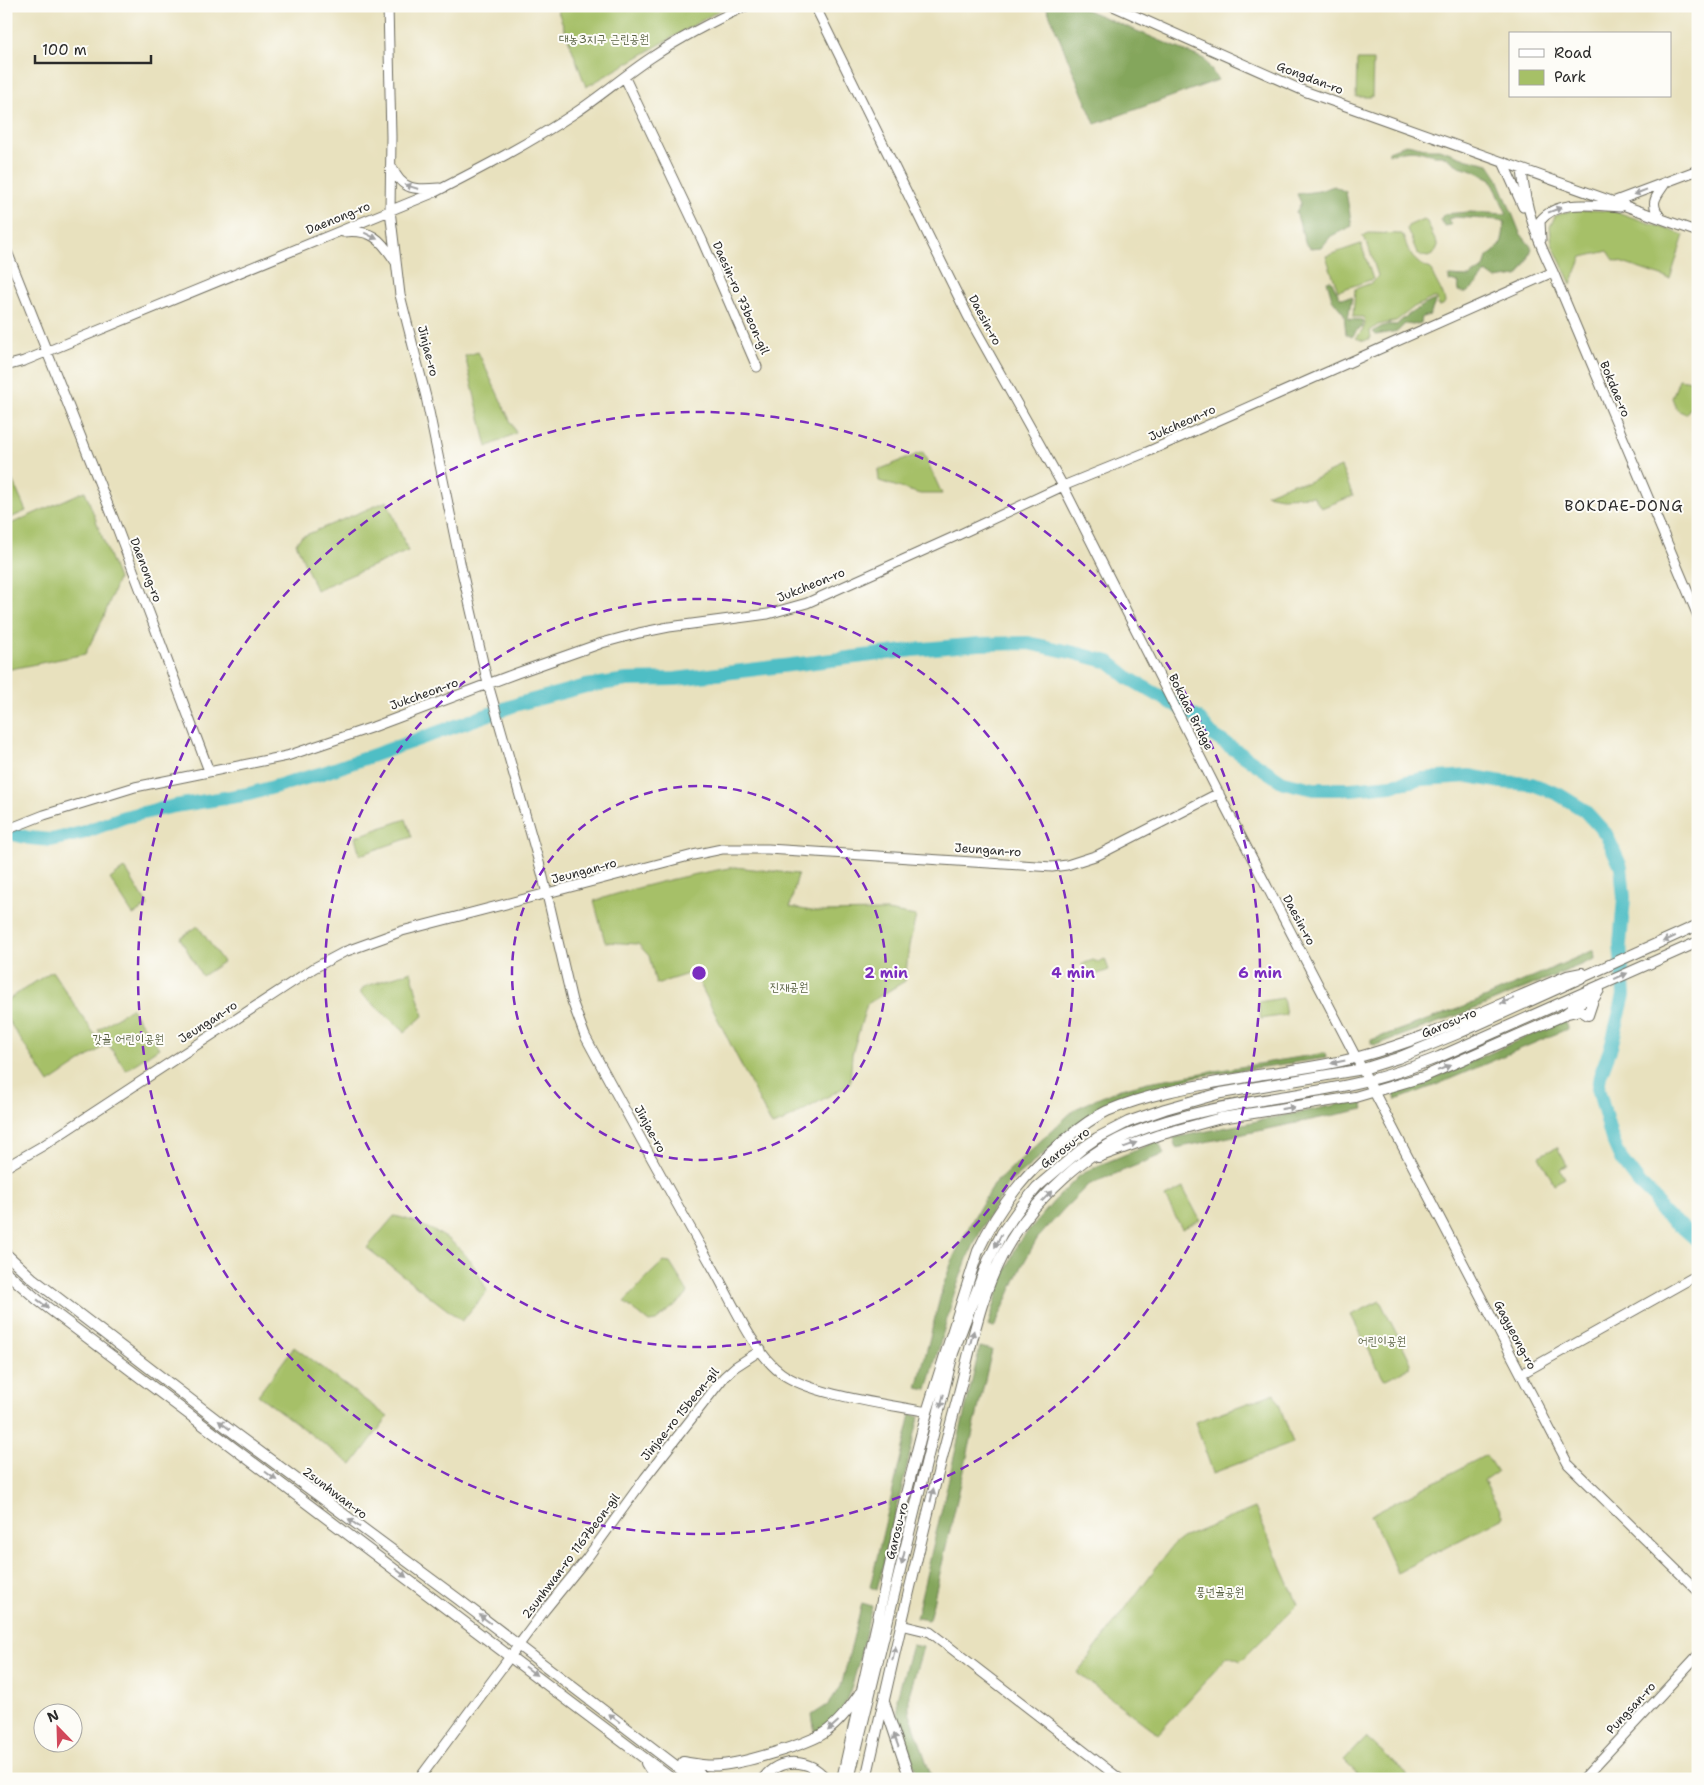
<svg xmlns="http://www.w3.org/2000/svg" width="1704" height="1785" font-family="'Shantell Sans','Poor Story',sans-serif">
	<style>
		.green { fill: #a6c067; stroke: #687649 }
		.forest { fill: #84a65c; stroke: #586844 }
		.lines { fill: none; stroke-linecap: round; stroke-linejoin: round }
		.river { stroke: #4fbec5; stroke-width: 14 }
		.tertiary-casing { stroke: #6d6b5e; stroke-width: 11 }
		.secondary-casing { stroke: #6d6b5e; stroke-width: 12 }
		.tertiary { stroke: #fff; stroke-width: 9 }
		.secondary { stroke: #fff; stroke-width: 10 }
		.oneway { fill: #a0a0a0 }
		.ring { fill: none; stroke: #7b2cbf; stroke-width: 2.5; stroke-dasharray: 9 6 }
		.labels { text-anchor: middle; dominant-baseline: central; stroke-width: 4; stroke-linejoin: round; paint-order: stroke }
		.park-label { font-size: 12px; fill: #565f40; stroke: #fdfcf7 }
		.street-label { font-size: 12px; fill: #2b2b2b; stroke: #fdfcf7 }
		.quarter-label { font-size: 15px; letter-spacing: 1px; fill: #2b2b2b; stroke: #fdfcf7 }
		.centre { fill: #7b2cbf; stroke: #fdfcf7; stroke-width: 2.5 }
		.ring-label { font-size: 15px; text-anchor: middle; font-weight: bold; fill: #7b2cbf; stroke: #fdfcf7; stroke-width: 4; stroke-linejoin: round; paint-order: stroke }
	</style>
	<rect width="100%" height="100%" fill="#fdfcf7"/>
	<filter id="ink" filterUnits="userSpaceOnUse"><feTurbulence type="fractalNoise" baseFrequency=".02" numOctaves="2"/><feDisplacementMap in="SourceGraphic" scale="10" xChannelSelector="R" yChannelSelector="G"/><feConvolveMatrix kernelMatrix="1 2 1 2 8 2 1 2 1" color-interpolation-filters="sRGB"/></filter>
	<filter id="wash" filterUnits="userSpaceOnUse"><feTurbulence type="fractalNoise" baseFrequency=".0096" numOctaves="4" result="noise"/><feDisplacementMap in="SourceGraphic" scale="20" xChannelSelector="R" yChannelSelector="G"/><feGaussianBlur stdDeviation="1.12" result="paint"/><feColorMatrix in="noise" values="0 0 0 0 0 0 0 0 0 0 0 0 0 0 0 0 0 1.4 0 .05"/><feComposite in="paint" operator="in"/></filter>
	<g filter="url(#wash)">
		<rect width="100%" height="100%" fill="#e8e1be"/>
		<path class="green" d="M556 6H727L586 87Z
			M1357 60H1373L1372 97H1356Z
			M1589 210 1614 211 1684 235 1670 279 1614 260 1608 251 1582 257 1571 284 1552 244 1550 227 1555 216 1570 211Z
			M1423 219 1426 220 1438 246 1434 254 1428 257 1418 255 1407 229 1408 226Z
			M1369 233 1402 234C1410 253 1410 261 1431 269 1434 281 1443 290 1445 302L1443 305 1438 306 1437 298H1433L1414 307 1396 321 1378 325 1370 331 1371 338 1364 341 1356 338C1362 330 1368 326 1363 317H1353L1355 289 1371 283 1378 276 1368 245 1362 236Z
			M1361 244 1373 279 1338 291 1326 256Z
			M478 352 516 433 487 447 465 356Z
			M1679 379C1684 380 1692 380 1695 384 1704 391 1690 407 1686 414L1677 410 1672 398Z
			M923 452 942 494H920L879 481 878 470Z
			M6 466 26 511 6 520Z
			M1341 467 1353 496 1321 508 1313 496 1281 497 1266 494 1293 483H1306Z
			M85 491 118 579 103 619 85 654 6 670V526Z
			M387 501 408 551 316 590 296 543 301 537Z
			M406 819 412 837 360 855 355 837Z
			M735 867 798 874 790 907 817 912 887 911 916 916 909 946 905 981 867 1004 852 1054 850 1084 781 1123 772 1126 699 982 688 974 656 984 649 956 638 944 605 942 594 901C640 886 686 875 735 867Z
			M125 868 148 906 133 915 110 879Z
			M198 926 223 962 202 976 180 938Z
			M1105 959 1109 970 1087 978 1082 964 1093 960 1098 962Z
			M52 971 103 1047 49 1083 6 1017V1001Z
			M411 971 423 1016 405 1032 360 993 364 987Z
			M1283 998 1286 1015 1261 1019 1258 1002Z
			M131 1008 159 1048 126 1070 98 1030Z
			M1557 1147 1567 1165 1560 1169 1565 1178 1554 1184 1539 1156Z
			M1183 1188 1200 1220 1182 1229 1165 1197Z
			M394 1216C405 1218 413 1221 423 1226 457 1240 472 1258 487 1291L462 1321 367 1248Z
			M663 1262 670 1263 688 1292 686 1296 656 1321 649 1322 624 1302 650 1274Z
			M1380 1301 1411 1362 1410 1367 1387 1379 1383 1378 1351 1315Z
			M294 1347 388 1417 352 1465 258 1395Z
			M1275 1393 1293 1443 1213 1473 1195 1422Z
			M1486 1455 1497 1472 1484 1481 1504 1517 1397 1573 1371 1515Z
			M1255 1508 1298 1604 1241 1661 1228 1656 1158 1734 1077 1673 1173 1545 1182 1538Z
			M1366 1737 1412 1779H1364L1344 1760Z"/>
		<path class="forest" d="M1046 6H1077L1204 59 1218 80 1095 124Z
			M1407 144 1429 149H1439L1468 159 1489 164 1497 176 1520 233 1532 248 1527 262 1518 276 1496 279 1486 272 1473 288 1466 293 1458 291 1459 283 1449 281V276L1469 277 1484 268 1487 257 1496 250 1502 241 1505 222 1499 220 1455 217 1448 219 1451 225 1445 226 1440 220 1444 214 1469 212 1507 214 1491 179 1473 170 1459 166 1442 155C1432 156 1427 153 1418 151 1409 149 1398 152 1389 154V151Z
			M1334 186 1346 192 1352 226 1331 236 1322 247 1310 248 1305 242 1296 212 1301 203 1297 194 1319 191Z
			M1331 280 1340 298 1352 297 1348 319 1362 320 1363 327 1357 330 1352 337 1346 334 1344 314 1332 299 1327 281Z
			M1436 300 1430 315 1422 317 1421 323 1413 325 1405 324 1398 331 1376 335 1373 332C1381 326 1386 324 1397 325 1400 319 1428 301 1436 300Z
			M1594 950 1595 959 1475 1009 1376 1045 1371 1044V1040L1466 1006Z
			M1566 1019 1567 1029 1436 1085 1396 1100 1393 1092 1432 1079Z
			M1325 1053 1326 1058 1194 1077 1146 1095 1113 1103 1083 1121 1008 1184 985 1222 967 1259 954 1294 927 1390 917 1388 943 1286 954 1256 974 1217 993 1185 1075 1109 1117 1090 1148 1082Z
			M1361 1100 1364 1109 1176 1148 1173 1138Z
			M1158 1141 1164 1154 1088 1185 1063 1210 1037 1239 1022 1266 994 1328 988 1326 1001 1282 1018 1243 1055 1200 1079 1176 1095 1167Z
			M980 1347 992 1350 929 1620 916 1618Z
			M911 1414 919 1417 877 1590 870 1587Z
			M862 1603 872 1606C865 1632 854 1695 839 1713 832 1721 824 1727 815 1733L812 1715 829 1704 842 1683Z
			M912 1645 923 1647 909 1695V1710L932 1779H919L898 1720 897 1698Z"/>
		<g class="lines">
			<path class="river" d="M6 832 29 838 51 840 82 833 124 817 175 806 249 794 323 773 518 704 586 686 627 680 676 679 913 650 979 644 1028 643 1075 653 1109 662 1130 679 1198 718 1211 734 1283 782 1314 789H1351L1391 785 1422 779 1469 776 1502 782 1532 784 1558 794 1584 810 1606 834 1621 867 1624 898 1620 944 1624 995 1611 1047 1600 1076 1598 1088 1611 1136 1621 1159 1640 1184 1655 1198 1660 1211 1682 1227 1698 1241"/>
		</g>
	</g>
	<g filter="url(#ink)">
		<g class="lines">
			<g class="tertiary-casing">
				<path id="tertiary" d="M388 6 391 137 390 210 400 295 426 397 461 567 488 684 542 873 572 1001 585 1036C628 1116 672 1196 717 1275 733 1304 755 1354 781 1373 813 1396 888 1404 927 1412
					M815 6 968 316 1063 486 1225 806 1568 1464 1698 1591
					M1113 6 1304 91 1698 232
					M625 78 702 240 757 367
					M1503 162 1523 207
					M392 167C402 191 416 190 439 188
					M1522 169C1525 208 1536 237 1553 272L1698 616
					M1613 202 1698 170
					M1661 218C1648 202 1657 196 1666 182
					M343 232C371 229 380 238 395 261
					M1541 240 1540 221C1558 198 1595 206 1620 207
					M6 249 116 525 209 771
					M6 366 24 361 433 193C482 168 530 143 575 113 602 95 626 74 652 57 682 37 713 21 746 6
					M6 830 44 815 135 787 287 756 373 727 517 673 602 643 639 633 669 627 768 614 807 603 956 536 1063 486 1147 452 1553 272
					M6 1167 44 1145 314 968 344 952 402 931 693 855 722 849H768L1052 867 1067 865 1098 855 1219 793
					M1521 1374 1692 1278
					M901 1625 930 1632 1120 1779
					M419 1779 544 1611 587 1558 645 1478 724 1377 735 1367 761 1350
					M1583 1779 1698 1655"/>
			</g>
			<g class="secondary-casing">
				<path id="secondary" d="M1568 1013 1580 1010 1588 1015 1593 1000 1599 990
					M1098 1157 1159 1135 1221 1118 1355 1097 1423 1077 1564 1015 1590 995
					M6 1254 32 1278 230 1430 458 1599 693 1779
					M6 1272 39 1301 672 1779
					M884 1702 910 1779
					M683 1762C695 1764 708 1767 721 1765 743 1763 806 1745 824 1733 839 1723 850 1707 860 1693
					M646 1763 656 1779
					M685 1763 706 1779
					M763 1779C780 1757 809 1758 826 1779
					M842 1779 905 1498 927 1412 978 1251C1000 1204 1027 1171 1066 1139 1079 1128 1092 1118 1107 1111 1154 1091 1208 1084 1258 1075 1290 1070 1323 1066 1355 1058 1428 1039 1497 1005 1567 976L1582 973
					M849 1779 953 1353 988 1261 1002 1233 1019 1209 1037 1187 1084 1147 1097 1138 1128 1122 1165 1109 1221 1093 1363 1069 1398 1058 1459 1033 1698 925
					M866 1779C894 1655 922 1531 955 1408 971 1351 979 1291 1011 1240 1037 1197 1088 1150 1135 1132 1211 1102 1292 1099 1370 1080 1394 1074 1416 1066 1439 1057L1698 942"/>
			</g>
			<use href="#tertiary" class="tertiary"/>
			<use href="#secondary" class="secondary"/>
		</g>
		<defs><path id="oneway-solid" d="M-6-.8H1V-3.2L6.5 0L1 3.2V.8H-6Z" transform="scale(1.25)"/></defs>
		<g class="oneway">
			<use href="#oneway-solid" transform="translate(412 187) rotate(-163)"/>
			<use href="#oneway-solid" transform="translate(1640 192) rotate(159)"/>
			<use href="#oneway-solid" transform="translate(1555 210) rotate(-21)"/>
			<use href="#oneway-solid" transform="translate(371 236) rotate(26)"/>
			<use href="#oneway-solid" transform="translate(1669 939) rotate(156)"/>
			<use href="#oneway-solid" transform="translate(1621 976) rotate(-24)"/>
			<use href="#oneway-solid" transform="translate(1507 1001) rotate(157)"/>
			<use href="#oneway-solid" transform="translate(1338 1062) rotate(168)"/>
			<use href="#oneway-solid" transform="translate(1444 1068) rotate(-23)"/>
			<use href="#oneway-solid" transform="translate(1288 1108) rotate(-9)"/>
			<use href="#oneway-solid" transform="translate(1130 1145) rotate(-20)"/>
			<use href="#oneway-solid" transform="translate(1047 1196) rotate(-46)"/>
			<use href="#oneway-solid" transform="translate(998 1241) rotate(117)"/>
			<use href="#oneway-solid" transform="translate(43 1304) rotate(38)"/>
			<use href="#oneway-solid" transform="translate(972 1337) rotate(-75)"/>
			<use href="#oneway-solid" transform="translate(942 1401) rotate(104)"/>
			<use href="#oneway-solid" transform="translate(224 1425) rotate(-143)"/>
			<use href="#oneway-solid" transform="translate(271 1476) rotate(37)"/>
			<use href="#oneway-solid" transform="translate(932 1495) rotate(-77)"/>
			<use href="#oneway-solid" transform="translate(354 1523) rotate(-144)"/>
			<use href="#oneway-solid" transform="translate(903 1558) rotate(104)"/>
			<use href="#oneway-solid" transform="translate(401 1573) rotate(37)"/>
			<use href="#oneway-solid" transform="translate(485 1619) rotate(-143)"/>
			<use href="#oneway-solid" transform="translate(894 1653) rotate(-77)"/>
			<use href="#oneway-solid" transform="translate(531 1671) rotate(37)"/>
			<use href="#oneway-solid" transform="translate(614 1718) rotate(-143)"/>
			<use href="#oneway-solid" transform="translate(833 1726) rotate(138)"/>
			<use href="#oneway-solid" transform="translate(896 1740) rotate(-110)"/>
		</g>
	</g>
	<g class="ring">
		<circle cx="699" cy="973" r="187"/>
		<circle cx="699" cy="973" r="374"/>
		<circle cx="699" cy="973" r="561"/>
	</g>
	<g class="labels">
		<g class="park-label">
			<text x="604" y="39">대농3지구 근린공원</text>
			<text x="789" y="987">진재공원</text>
			<text x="128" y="1039">갓골 어린이공원</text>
			<text x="1382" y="1341">어린이공원</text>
			<text x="1220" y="1592">풍년골공원</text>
		</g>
		<g class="street-label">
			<text transform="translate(1310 78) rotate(21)">Gongdan-ro</text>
			<text transform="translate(338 218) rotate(-22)">Daenong-ro</text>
			<text transform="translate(741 298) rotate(66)">Daesin-ro 73beon-gil</text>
			<text transform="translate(985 320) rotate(62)">Daesin-ro</text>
			<text transform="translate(428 351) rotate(76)">Jinjae-ro</text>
			<text transform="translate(1615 389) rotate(67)">Bokdae-ro</text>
			<text transform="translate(1182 423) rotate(-24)">Jukcheon-ro</text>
			<text transform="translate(146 570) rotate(69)">Daenong-ro</text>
			<text transform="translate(811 585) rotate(-22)">Jukcheon-ro</text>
			<text transform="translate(424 694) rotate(-20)">Jukcheon-ro</text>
			<text transform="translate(1191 712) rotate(63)">Bokdae Bridge</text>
			<text transform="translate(988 850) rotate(4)">Jeungan-ro</text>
			<text transform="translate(584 871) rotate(-15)">Jeungan-ro</text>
			<text transform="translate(1299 920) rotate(62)">Daesin-ro</text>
			<text transform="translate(208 1022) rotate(-33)">Jeungan-ro</text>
			<text transform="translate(1449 1023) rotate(-23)">Garosu-ro</text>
			<text transform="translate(650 1129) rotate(61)">Jinjae-ro</text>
			<text transform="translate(1065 1148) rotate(-38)">Garosu-ro</text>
			<text transform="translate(1515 1335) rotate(62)">Gagyeong-ro</text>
			<text transform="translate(680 1414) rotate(-51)">Jinjae-ro 15beon-gil</text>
			<text transform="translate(335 1493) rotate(37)">2sunhwan-ro</text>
			<text transform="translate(897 1531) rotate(-76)">Garosu-ro</text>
			<text transform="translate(571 1556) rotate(-53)">2sunhwan-ro 1167beon-gil</text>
			<text transform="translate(1631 1708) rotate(-47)">Pungsan-ro</text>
		</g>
		<g class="quarter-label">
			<text x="1624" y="506">BOKDAE-DONG</text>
		</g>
	</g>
	<circle cx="699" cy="973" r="8" class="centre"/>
	<g class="ring-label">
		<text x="886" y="978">2 min</text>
		<text x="1073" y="978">4 min</text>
		<text x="1260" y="978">6 min</text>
	</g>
	<rect width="1704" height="1785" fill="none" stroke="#fdfcf7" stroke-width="25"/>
	<rect x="1509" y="32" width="162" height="65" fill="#fdfcf7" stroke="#a9a8a5"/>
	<rect x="1519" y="49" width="25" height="8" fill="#ffffff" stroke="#a9a8a5"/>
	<text x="1554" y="58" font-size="15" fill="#2b2b2b">Road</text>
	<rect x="1519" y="70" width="25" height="15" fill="#a6c067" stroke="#a9a8a5"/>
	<text x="1554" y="82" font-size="15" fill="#2b2b2b">Park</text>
	<g transform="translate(58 1728) rotate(337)"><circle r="24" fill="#fdfcf7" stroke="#a9a8a5"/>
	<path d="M0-4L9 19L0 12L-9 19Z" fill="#d1495b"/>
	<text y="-8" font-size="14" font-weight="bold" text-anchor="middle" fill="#2b2b2b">N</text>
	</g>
	<path d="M35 55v8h116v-8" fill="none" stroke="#2b2b2b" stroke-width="2.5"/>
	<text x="42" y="55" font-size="15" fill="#2b2b2b" stroke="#fdfcf7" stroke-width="4" paint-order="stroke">100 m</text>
</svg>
